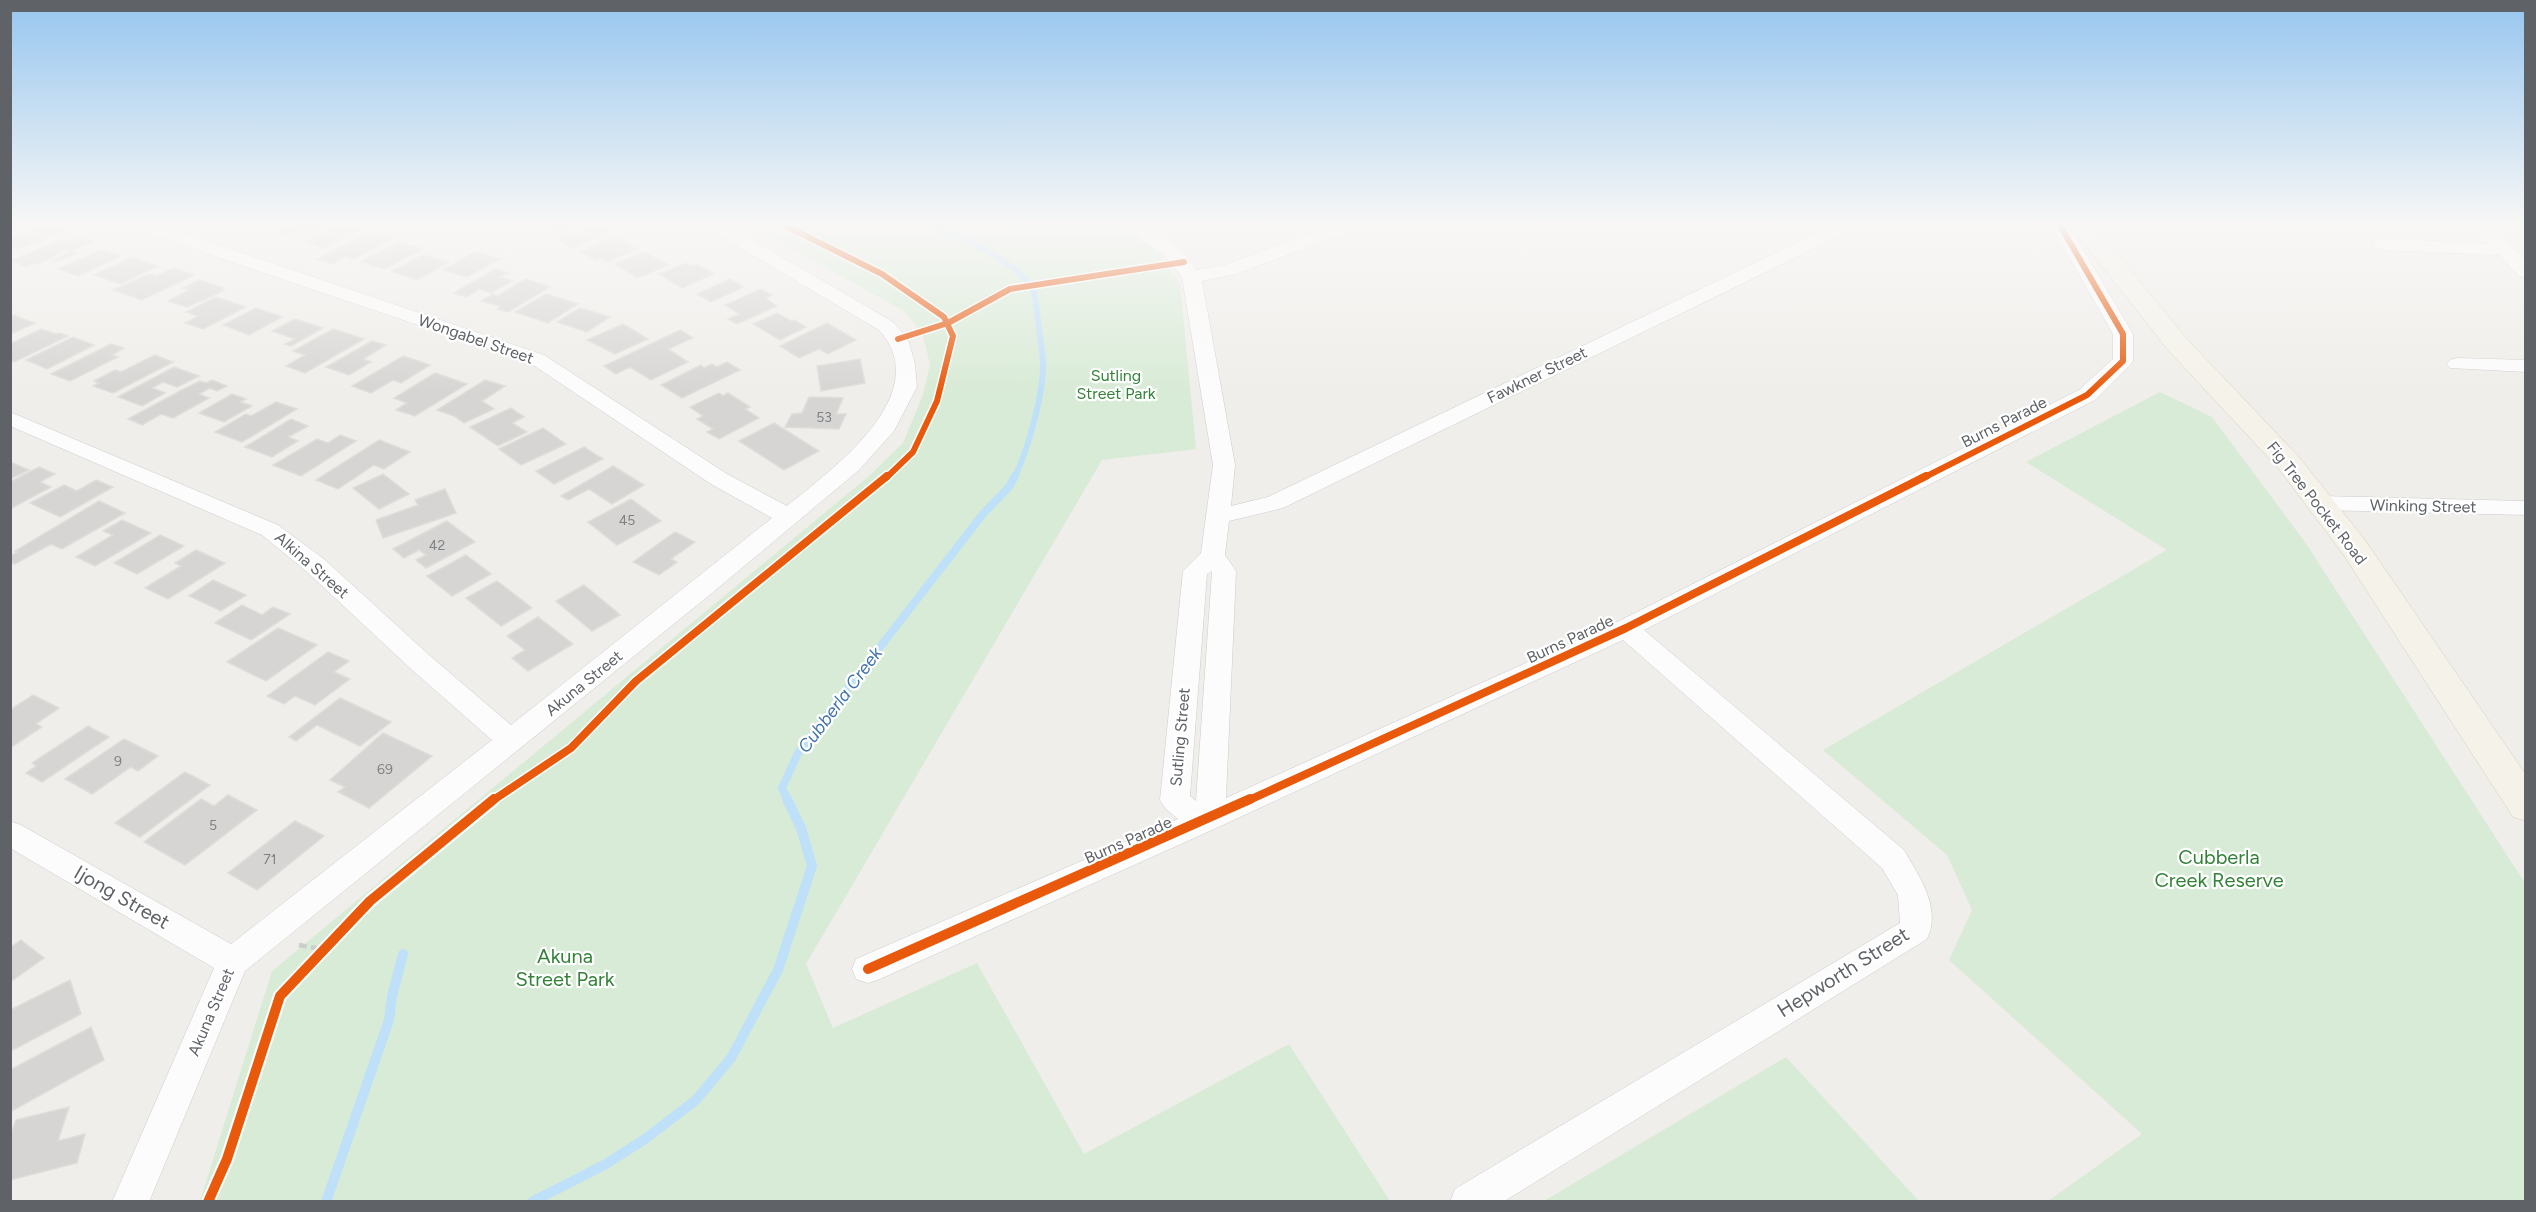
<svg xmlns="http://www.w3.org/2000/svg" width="2536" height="1212" font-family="Figtree,sans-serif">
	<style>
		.green { fill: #d8ebd6 }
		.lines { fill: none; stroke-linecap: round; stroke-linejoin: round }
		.stream-far2 { stroke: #bfe0f9; stroke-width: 6 }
		.stream-far1 { stroke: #bfe0f9; stroke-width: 8 }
		.stream { stroke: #bfe0f9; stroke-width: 10 }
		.building { fill: #d6d5d3; stroke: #deddd9; stroke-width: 1.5 }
		.minor-casing { stroke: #cbcccc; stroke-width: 1 }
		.major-casing { stroke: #d7ceb8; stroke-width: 1 }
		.path-far2 { stroke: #cacfcc; stroke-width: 3; stroke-dasharray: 4.5 2; stroke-linecap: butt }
		.path-far1 { stroke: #cacfcc; stroke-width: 4; stroke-dasharray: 6 3; stroke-linecap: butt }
		.path { stroke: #cacfcc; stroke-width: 4.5; stroke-dasharray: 8 4; stroke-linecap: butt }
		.minor { fill: #fdfcfc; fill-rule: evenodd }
		.major { fill: #f4f2e9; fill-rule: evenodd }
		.cycleway-far2-casing { stroke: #fff; stroke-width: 9 }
		.cycleway-far1-casing { stroke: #fff; stroke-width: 11 }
		.cycleway-casing { stroke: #fff; stroke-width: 14 }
		.cycleway-far2 { stroke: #e8590c; stroke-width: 6 }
		.cycleway-far1 { stroke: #e8590c; stroke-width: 8 }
		.cycleway { stroke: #e8590c; stroke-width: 10 }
		.labels { text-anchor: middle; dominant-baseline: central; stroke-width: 4.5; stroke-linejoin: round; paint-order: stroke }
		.number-label { font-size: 14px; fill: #7e8184 }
		.street-label { font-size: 16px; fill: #5f6368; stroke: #fff }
		.park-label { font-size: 16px; fill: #348238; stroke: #fff }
		.water-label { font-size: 18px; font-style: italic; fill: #4174aa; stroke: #fff }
		.near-park-label { font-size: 20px; fill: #348238; stroke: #fff }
		.near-street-label { font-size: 20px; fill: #5f6368; stroke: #fff }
	</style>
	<rect width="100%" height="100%" fill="#efeeea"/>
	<path class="green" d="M745 223H1104L1116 227 1156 250 1180 283 1196 449 1102 460 806 964 833 1028 977 963 1084 1154 1289 1044 1390 1201H200L272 971 869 476 903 443 923 395 930 364 922 333 904 311Z
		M2160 392 2212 417 2305 542 2525 883V1201H2048L2142 1134 1949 960 1972 910 1947 855 1823 750 2167 550 2026 462Z
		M1786 1057 1919 1201H1544Z"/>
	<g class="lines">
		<path class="stream-far2" d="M919 223C951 231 1011 258 1030 285 1037 295 1036 309 1038 321 1039 334 1042 348 1043 362 1044 392 1028 451 1014 478"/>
		<path class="stream-far1" d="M788 801 782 788 798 753 983 514 1009 487 1015 476"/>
		<path class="stream" d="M326 1202 389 1020 392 996 403 954
			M532 1202 606 1164 645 1139 696 1100 731 1058 778 970 812 866 801 828 787 799"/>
	</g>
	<path class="building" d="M296 223H329L311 232 303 229 287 237 275 233Z
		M343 223 364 228 323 248 304 242Z
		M543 223H584L560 232Z
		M45 224 66 231 16 249 10 247V239Z
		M599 224 611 232 570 248 558 239Z
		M371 231 393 238 354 259 346 256 332 264 317 259Z
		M81 237 93 241 71 251 67 249 39 264 35 263 27 267 11 261 62 239 70 242Z
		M615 237 637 249 608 262 600 258 595 260 581 252Z
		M398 242 423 249 385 269 360 262Z
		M101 250 121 256 78 276 58 269Z
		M71 251 77 253 58 261 52 260Z
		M475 252 500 259 467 277 443 270Z
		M644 252 669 265 637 278 615 264Z
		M423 255 449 262 417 280 391 271Z
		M132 257 158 266 121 284 94 275Z
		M687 263 693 266 697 264 714 274 682 288 659 274Z
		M174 268 194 275 142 300 113 290 149 274 156 276Z
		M495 269 508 273 500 277 512 281 491 293 479 289 467 297 454 293Z
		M525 279 550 287 508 312 497 309 501 306 481 301 493 294 498 296Z
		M730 279 744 287 711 302 697 294Z
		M199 280 224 288 221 290 224 291 187 307 168 301 189 290 183 288Z
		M761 289 772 295 765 298 777 306 737 324 728 319 740 314 725 305Z
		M546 294 578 304 548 323 515 312Z
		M216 297 246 307 203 329 185 323 198 316 186 312Z
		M256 308 282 317 249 335 223 325Z
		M580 308 610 317 587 332 557 322Z
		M777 313 791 321 794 320 806 327 780 340 753 324Z
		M14 315 23 319 35 323 10 334V317Z
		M295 319 323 328 291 346 285 344 295 339 272 331Z
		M827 323 856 340 828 354 819 349 799 358 780 346Z
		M623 324 648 339 615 354 587 340Z
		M41 329 56 334 60 333 68 336 14 362 10 360V344Z
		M333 329 364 339 305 373 286 366 305 355 293 351Z
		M680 330 693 338 668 349 688 362 651 380 630 367 616 374 604 366Z
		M73 337 94 345 47 369 26 360Z
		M372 341 386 345 363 359 371 362 349 375 326 367Z
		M111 344 124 348 112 355 118 357 70 381 51 374Z
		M155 355 173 362 113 393 93 386 99 383 94 381 115 370 121 372Z
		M403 356 430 365 401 383 393 380 371 393 352 386Z
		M860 359 865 383 821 391 817 366Z
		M727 362 740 370 682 398 661 385 701 365 704 368 712 364 717 367Z
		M174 367 199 376 177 387 163 382 152 388 165 393 142 406 118 397Z
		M435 373 467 384 415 416 396 410 407 403 394 398Z
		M212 380 227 386 217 391 210 388 199 394 209 398 173 418 161 414 142 425 128 419 184 389 200 381 206 383Z
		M485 380 505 386 482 401 494 409 464 423 454 416 437 410Z
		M719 393 723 396 728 393 750 407 745 409 759 418 719 439 707 432 713 429 697 419 703 416 690 407Z
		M232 394 246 399 240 402 252 406 224 422 199 413Z
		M809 397 843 398 836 414H846L839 429 785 427 792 414 802 413Z
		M276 402 297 409 242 442 215 432 246 414 251 416Z
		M511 408 524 417 512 423 527 432 498 446 470 427Z
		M291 419 308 426 288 437 298 441 272 457 245 447Z
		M774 423 819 451 784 470 739 441Z
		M543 428 566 444 521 465 499 449Z
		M340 435 356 441 301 476 273 465 317 439 328 443Z
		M379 440 410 452 384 469 374 465 338 489 316 480Z
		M584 447 603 459 554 484 536 471Z
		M10 462 29 470 10 479Z
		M613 466 644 485 612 504 589 489 568 500 561 496Z
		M39 467 55 474 40 482 51 487 10 509V482Z
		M383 474 409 494 379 509 353 488Z
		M96 480 113 487 60 517 30 503 64 485 77 491Z
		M445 489 456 513 383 538 376 520 418 505 415 500Z
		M631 499 661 521 617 545 588 522Z
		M99 501 125 513 62 549 51 544 15 564 10 562V556L18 552 15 551Z
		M122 520 151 533 95 566 76 557 113 535 103 531Z
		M447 521 475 542 426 568 416 560 426 555 419 550 404 558 393 549Z
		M675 532 695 542 671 559 677 562 659 575 633 562Z
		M160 535 184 546 137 574 114 563Z
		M196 550 225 563 168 599 145 588 181 566 175 563Z
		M466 555 491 574 452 596 427 576Z
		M213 580 246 595 221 611 189 596Z
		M497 581 532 608 501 626 466 598Z
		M584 585 617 612 620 615 592 631 556 601Z
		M242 605 262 615 273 607 290 614 251 640 215 623Z
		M538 617 573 644 528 671 512 658 525 650 507 636Z
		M278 628 317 645 266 681 227 662Z
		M328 652 349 661 334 672 350 679 315 705 295 696 284 704 267 696Z
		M33 695 59 708 36 724 42 727 10 748V710Z
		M340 698 391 722 360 746 317 725 296 741 289 737Z
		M88 726 109 737 42 782 26 773 36 766 32 763Z
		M383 733 432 756 369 808 338 792 345 787 330 780Z
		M124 739 158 756 138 771 131 767 92 794 65 779Z
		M185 772 210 785 140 837 115 823Z
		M228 795 257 810 185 865 144 842 201 799 214 806Z
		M295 821 324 836 257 890 228 873Z
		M21 940 44 958 10 982V948Z
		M70 980 81 1014 13 1050 10 1041V1010Z
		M91 1027 104 1060 10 1112V1070Z
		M69 1107 58 1141 85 1134 77 1163 10 1180V1136L16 1120Z"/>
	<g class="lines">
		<g class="minor-casing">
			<path id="minor" d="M126 223H153L544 355 727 474 787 506C831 470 937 394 879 330L705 227 702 223H724L893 322 908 339 915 364 917 387 894 431 859 470 712 593 245 971 149 1202H112L214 968 10 848V821L21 825 231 944 492 740 411 669 306 571 262 535 10 426V412L278 525 324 559 429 655 511 725 772 518 711 484 530 363 129 227Z
				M1118 223C1125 223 1135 221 1142 224 1163 232 1184 252 1197 270L1225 265 1338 223H1364L1361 227 1236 274 1202 281 1235 465 1231 506 1268 497 1838 223H1861L1858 227 1283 508 1229 521 1225 555 1236 571 1226 798 1617 622 2079 390 2113 359V334L2052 227V223H2070V227L2133 334V361L2130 365 2095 400 1644 630 1904 850C1919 876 1942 908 1927 939L1503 1202H1450L1455 1189 1900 923 1898 895 1882 868 1623 640 1212 830 880 979 868 983 856 979 852 969 856 959 1178 819 1165 808 1160 800 1183 571 1201 553 1213 465 1182 277 1165 256ZM1211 571 1212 572 1196 801 1190 796 1207 574Z
				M2469 223H2488L2526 261V278L2519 276 2499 255 2382 250 2375 248 2373 244 2375 240 2382 238 2488 244Z
				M2457 358 2526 360V372L2450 368 2447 364 2450 360Z
				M2321 496 2526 501V515L2321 510 2313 508 2309 503 2313 498Z"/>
		</g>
		<g class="major-casing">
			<path id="major" d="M2068 223H2092L2186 338 2299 457 2365 540 2526 775V821L2513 817 2343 554 2279 469 2168 350Z"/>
		</g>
		<path class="path-far2" d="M780 223 882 274 944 317 953 336 937 401 913 452 886 478"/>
		<path class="path-far1" d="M492 801 571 748 636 681 887 476"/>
		<path class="path" d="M299 945 321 949
			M208 1202 227 1159 280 996 370 901 494 799"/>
		<use href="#minor" class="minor"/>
		<use href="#major" class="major"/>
		<g class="cycleway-far2-casing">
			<path id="cycleway-far2" d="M780 223 882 274 944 317 953 336 937 401 913 452 886 478
				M898 339 948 323 1010 289 1184 262
				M1923 478 2087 395 2123 361V334L2061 227V223"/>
		</g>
		<g class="cycleway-far1-casing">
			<path id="cycleway-far1" d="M492 801 571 748 636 681 887 476
				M1247 801 1626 628 1926 476"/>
		</g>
		<g class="cycleway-casing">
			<path id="cycleway" d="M868 969 1250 799
				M208 1202 227 1159 280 996 370 901 494 799"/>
		</g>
		<use href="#cycleway-far2" class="cycleway-far2"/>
		<use href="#cycleway-far1" class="cycleway-far1"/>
		<use href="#cycleway" class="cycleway"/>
	</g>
	<linearGradient id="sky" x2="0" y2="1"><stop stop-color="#97c6ef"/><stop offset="0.57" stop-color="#f8f7f6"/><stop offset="1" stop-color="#f8f7f6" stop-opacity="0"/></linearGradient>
	<rect width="2536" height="393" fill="url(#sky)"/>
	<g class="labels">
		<g class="number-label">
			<text x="824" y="417">53</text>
			<text x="627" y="520">45</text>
			<text x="437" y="545">42</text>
			<text x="118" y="761">9</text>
			<text x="385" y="769">69</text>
			<text x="213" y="825">5</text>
			<text x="270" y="859">71</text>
		</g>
		<g class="street-label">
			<text transform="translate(476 339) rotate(19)">Wongabel Street</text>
			<text transform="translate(1537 375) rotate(-26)">Fawkner Street</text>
			<text transform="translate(2004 422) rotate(-27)">Burns Parade</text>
			<text transform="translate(2317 503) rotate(52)">Fig Tree Pocket Road</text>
			<text transform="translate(2423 506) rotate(1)">Winking Street</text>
			<text transform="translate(312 565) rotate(41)">Alkina Street</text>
			<text transform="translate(1570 639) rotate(-25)">Burns Parade</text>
			<text transform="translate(584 683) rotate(-39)">Akuna Street</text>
			<text transform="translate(1180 737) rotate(-85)">Sutling Street</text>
			<text transform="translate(1128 840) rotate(-24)">Burns Parade</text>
			<text transform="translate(211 1012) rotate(-67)">Akuna Street</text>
		</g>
		<g class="park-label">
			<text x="1116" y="375">Sutling<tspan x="1116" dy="18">Street Park</tspan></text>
		</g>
		<g class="water-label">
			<text transform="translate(840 700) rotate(-53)">Cubberla Creek</text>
		</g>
		<g class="near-park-label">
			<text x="2219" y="857">Cubberla<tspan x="2219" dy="23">Creek Reserve</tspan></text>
			<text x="565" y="956">Akuna<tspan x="565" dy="23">Street Park</tspan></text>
		</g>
		<g class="near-street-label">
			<text transform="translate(122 897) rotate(30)">Ijong Street</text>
			<text transform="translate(1843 972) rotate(-32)">Hepworth Street</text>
		</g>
	</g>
	<rect width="2536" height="1212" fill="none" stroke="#5f6368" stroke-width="24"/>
</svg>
